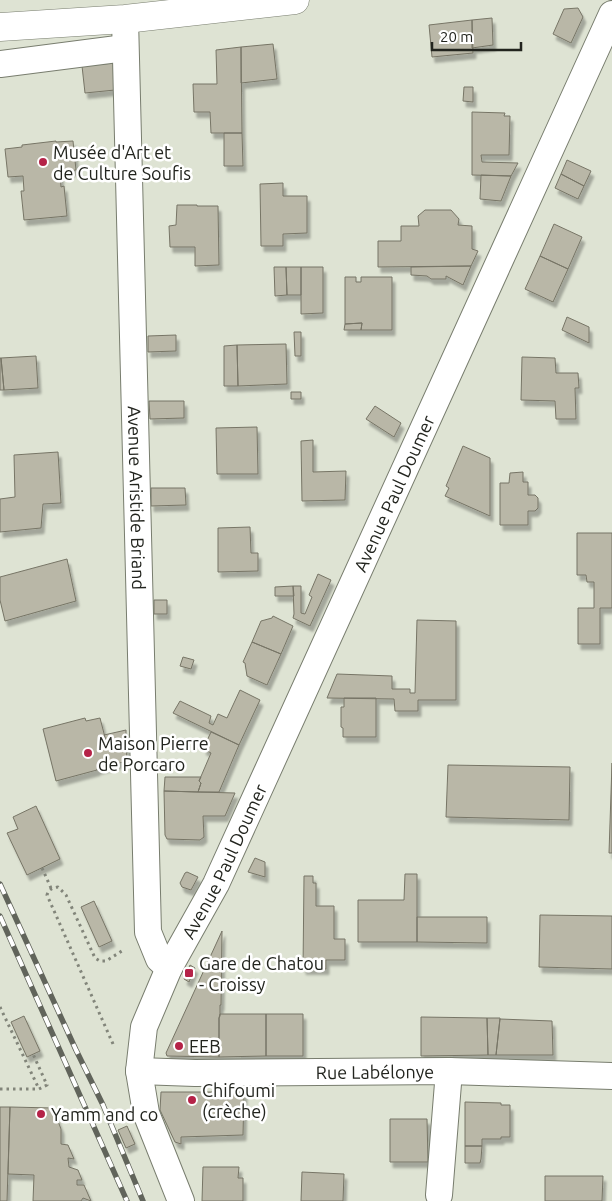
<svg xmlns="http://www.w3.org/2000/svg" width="612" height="1201" font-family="Ubuntu,sans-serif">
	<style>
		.building { fill: #b9b7a7; stroke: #777566; filter: url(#shadow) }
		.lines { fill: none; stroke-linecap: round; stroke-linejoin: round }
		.minor-casing { stroke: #787d6e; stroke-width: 28 }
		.secondary-casing { stroke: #787d6e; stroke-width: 29 }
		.path { stroke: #82857a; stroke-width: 3; stroke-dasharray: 2.5 4; stroke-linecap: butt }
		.minor { stroke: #fff; stroke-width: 26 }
		.secondary { stroke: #fff; stroke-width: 28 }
		.rail-casing { stroke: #61645b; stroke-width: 5.5 }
		.rail { stroke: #fff; stroke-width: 4; stroke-dasharray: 11; stroke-linecap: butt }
		.poi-dot { fill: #b52348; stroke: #fff; stroke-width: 2 }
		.labels { text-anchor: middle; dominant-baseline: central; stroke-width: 5; stroke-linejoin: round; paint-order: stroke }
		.poi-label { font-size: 18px; fill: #22241e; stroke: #fff; text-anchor: start }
		.street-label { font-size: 18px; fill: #22241e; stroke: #fff }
	</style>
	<defs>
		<filter id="shadow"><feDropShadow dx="3" dy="5.5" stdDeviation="1" flood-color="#0004"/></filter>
	</defs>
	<rect width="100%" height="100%" fill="#dee3d3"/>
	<path class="building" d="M578 8 583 17 571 43 553 34 564 9Z
		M492 18 493 45 472 48V20Z
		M472 20 473 53 432 57 429 25Z
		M273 44 277 79 241 83V47Z
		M241 47 242 133H211L210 112H194L193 84H217L216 50Z
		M114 63 115 90 85 93 82 66Z
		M464 87H473V102L463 101Z
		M472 112 505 113 504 116H510L509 155H481L482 162 518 163 511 176 472 175Z
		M224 133H242L243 166H224Z
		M56 141V142L73 141 76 170 60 172 61 187 64 186 67 216 24 220 21 191H24L23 176 8 177 5 149 22 147V145Z
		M567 160 591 171 584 186 561 174Z
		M561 174 584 186 578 199 555 188Z
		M481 175 511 176 501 201 480 199Z
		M283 183V196H307V233L283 234V246H261L260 184Z
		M177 205H197V206H218L219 265 195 266V247H170L169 226 176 225Z
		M425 210H451L459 219 458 225 472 226V249L478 251 471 266 378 267V241H401V226H419L418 216Z
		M554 224 582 237 568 269 540 256Z
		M540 256 568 269 553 302 525 289Z
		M471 266 463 285 446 276V279H431L427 276 411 275V267Z
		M274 267H286L287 295 275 296Z
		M286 267H301V295H287Z
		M301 267H323V313L301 314Z
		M345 277H356V282H361V277H392V330H361L362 323 345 324Z
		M567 317 589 327V343L562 330Z
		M362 323 361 330H344L345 324Z
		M294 332H301V356H295Z
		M176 335V351L148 352V336Z
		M286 344 287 384 238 386 237 345Z
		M237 345 238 386H224V346Z
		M36 356 38 388 4 390 1 358Z
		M522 357 555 358 556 373H578L579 388H575L576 419H556L555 401 521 400Z
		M0 358H1L4 390H0Z
		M291 392H301V399H291Z
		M149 401H184V418L150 419Z
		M375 406 401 423 394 437 366 419Z
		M257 427 258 474H217L216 428Z
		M313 440V472L346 471 345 500 302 501 301 441Z
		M463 446 490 458V516L445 496 449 488 446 486Z
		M58 452 61 503 43 504 41 528 0 532V499L15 497 14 455Z
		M523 472V482H528V495H535L538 498V508L535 511H528V525H500V483H509L510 473Z
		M151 488H185L186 505 151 506Z
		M250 527 251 553H258V571L218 572V528Z
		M577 533H612V608H600V644H578V608H594V582H587L586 575H577Z
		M67 559 76 601 5 621 0 600V577Z
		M318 574 331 580 310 626 293 618 294 614 293 586H301V613L305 614 312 597 309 595Z
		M293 586 294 596H275V587Z
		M154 600H167V614H154Z
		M273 616 293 626 281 654 252 642 261 621 272 618Z
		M417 620 456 621V700H418V711H395L394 699 327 698 337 674 392 676V689H410V693H415Z
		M252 642 281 654 267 685 247 676 245 663 243 662Z
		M183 657 194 660 191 669 180 666Z
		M240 690 260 700 239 745 173 713 180 701 211 716 209 723 213 725 218 714 227 718Z
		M344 698H376V737H343V728L341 727V707H344Z
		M85 718 86 721 100 718 107 745 126 740 127 761 97 769V770L56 781 43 729Z
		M126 730V740L107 745 104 735Z
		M211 732 239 745 219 792H198L201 783 199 781 211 753 203 749Z
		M612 763V853H609Z
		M448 765 570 767 569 820 446 817Z
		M165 777H201L199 781 201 783 198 792 164 791Z
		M164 791 198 792 235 793 225 816H203L204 837 200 840 167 839 165 835Z
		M36 806 60 859 27 875 7 833 18 829 13 817Z
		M255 858 265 862V877L248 872Z
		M187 872 198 877 191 890 182 887 180 883 185 873Z
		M405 874H417V942H358V900H404Z
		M304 876H313V883H316V906H334V939H345V960H326V969H303Z
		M94 901 112 941 99 947 81 907Z
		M540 915 612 916V969L539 967Z
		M417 917H487V943L417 942Z
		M222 931 221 1005H220V1016L219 1018V1057L167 1056 166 1053Z
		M190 965 195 968 189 982 184 979Z
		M220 1014H266V1056L219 1057V1018Z
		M266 1014H303V1056H266Z
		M24 1016 40 1051 27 1057 11 1022Z
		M421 1017 487 1018 488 1055 421 1056Z
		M487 1018H500L496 1055H488Z
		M500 1019 552 1021 553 1055H496Z
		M161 1092H244L243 1135 181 1137V1144L175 1142 160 1110Z
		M465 1102 501 1103V1105H510V1137H501V1139H482V1146H465Z
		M0 1107H10L7 1201H0Z
		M10 1107 53 1108 61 1129V1144L68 1145 74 1159 68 1158 69 1167 78 1170 82 1180H77V1185H84L91 1201 83 1198 81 1201H33L34 1175 8 1174Z
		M390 1119H427L428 1162H390Z
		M127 1126 135 1144 126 1148 118 1130Z
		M465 1146H482L481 1159 480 1163H465Z
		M203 1167H239L238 1178H243V1201H202Z
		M302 1172 344 1174 343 1201H301Z
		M545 1176H603L602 1201H545Z"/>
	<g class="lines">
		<g class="minor-casing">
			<g id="minor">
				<path id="s1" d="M125 19 148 932 159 959 169 968"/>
				<path d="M0 64 125 48"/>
				<path id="s2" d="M139 1071 195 1073 449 1071 612 1076"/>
				<path d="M439 1195 449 1071"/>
				<path id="s3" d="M181 1201 146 1113 139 1071 144 1027 169 968 216 884 612 14"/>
			</g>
		</g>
		<g class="secondary-casing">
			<path id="secondary" d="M0 27 125 19 295 0"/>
		</g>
		<path class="path" d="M42 868 51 888
			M0 1007 39 1089
			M113 1044 47 895C49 889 52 888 58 887L66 895 95 958 100 961H106L125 949
			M0 1089H39L47 1085 33 1054"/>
		<use href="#minor" class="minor"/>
		<use href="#secondary" class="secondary"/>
		<g class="rail-casing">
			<path id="rail" d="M0 884 76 1050 103 1105 143 1201
				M0 916 127 1201"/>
		</g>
		<use href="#rail" class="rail"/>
	</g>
	<g class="poi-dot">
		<circle cx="43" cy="162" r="5"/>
		<circle cx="88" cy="753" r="5"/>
		<rect x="184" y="968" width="10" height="10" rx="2.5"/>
		<circle cx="179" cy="1046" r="5"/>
		<circle cx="192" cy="1100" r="5"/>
		<circle cx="41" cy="1114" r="5"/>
	</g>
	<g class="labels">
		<g class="poi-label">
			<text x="53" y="152">Musée d'Art et<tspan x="53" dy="21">de Culture Soufis</tspan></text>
			<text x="98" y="743">Maison Pierre<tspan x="98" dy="21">de Porcaro</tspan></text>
			<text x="199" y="963">Gare de Chatou<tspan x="199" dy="21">- Croissy</tspan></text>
			<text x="189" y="1046">EEB</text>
			<text x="202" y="1090">Chifoumi<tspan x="202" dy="21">(crèche)</tspan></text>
			<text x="51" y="1114">Yamm and co</text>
		</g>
		<g class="street-label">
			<text stroke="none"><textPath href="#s3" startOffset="771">Avenue Paul Doumer</textPath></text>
			<text stroke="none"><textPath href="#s1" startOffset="479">Avenue Aristide Briand</textPath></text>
			<text stroke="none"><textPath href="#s3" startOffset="366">Avenue Paul Doumer</textPath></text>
			<text stroke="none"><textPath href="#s2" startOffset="236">Rue Labélonye</textPath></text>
		</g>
	</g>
	<path d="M432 42v8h89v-8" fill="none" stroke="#22241e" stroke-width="2.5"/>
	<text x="440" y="42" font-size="15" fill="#22241e" stroke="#ffffff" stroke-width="4" paint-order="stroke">20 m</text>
</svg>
